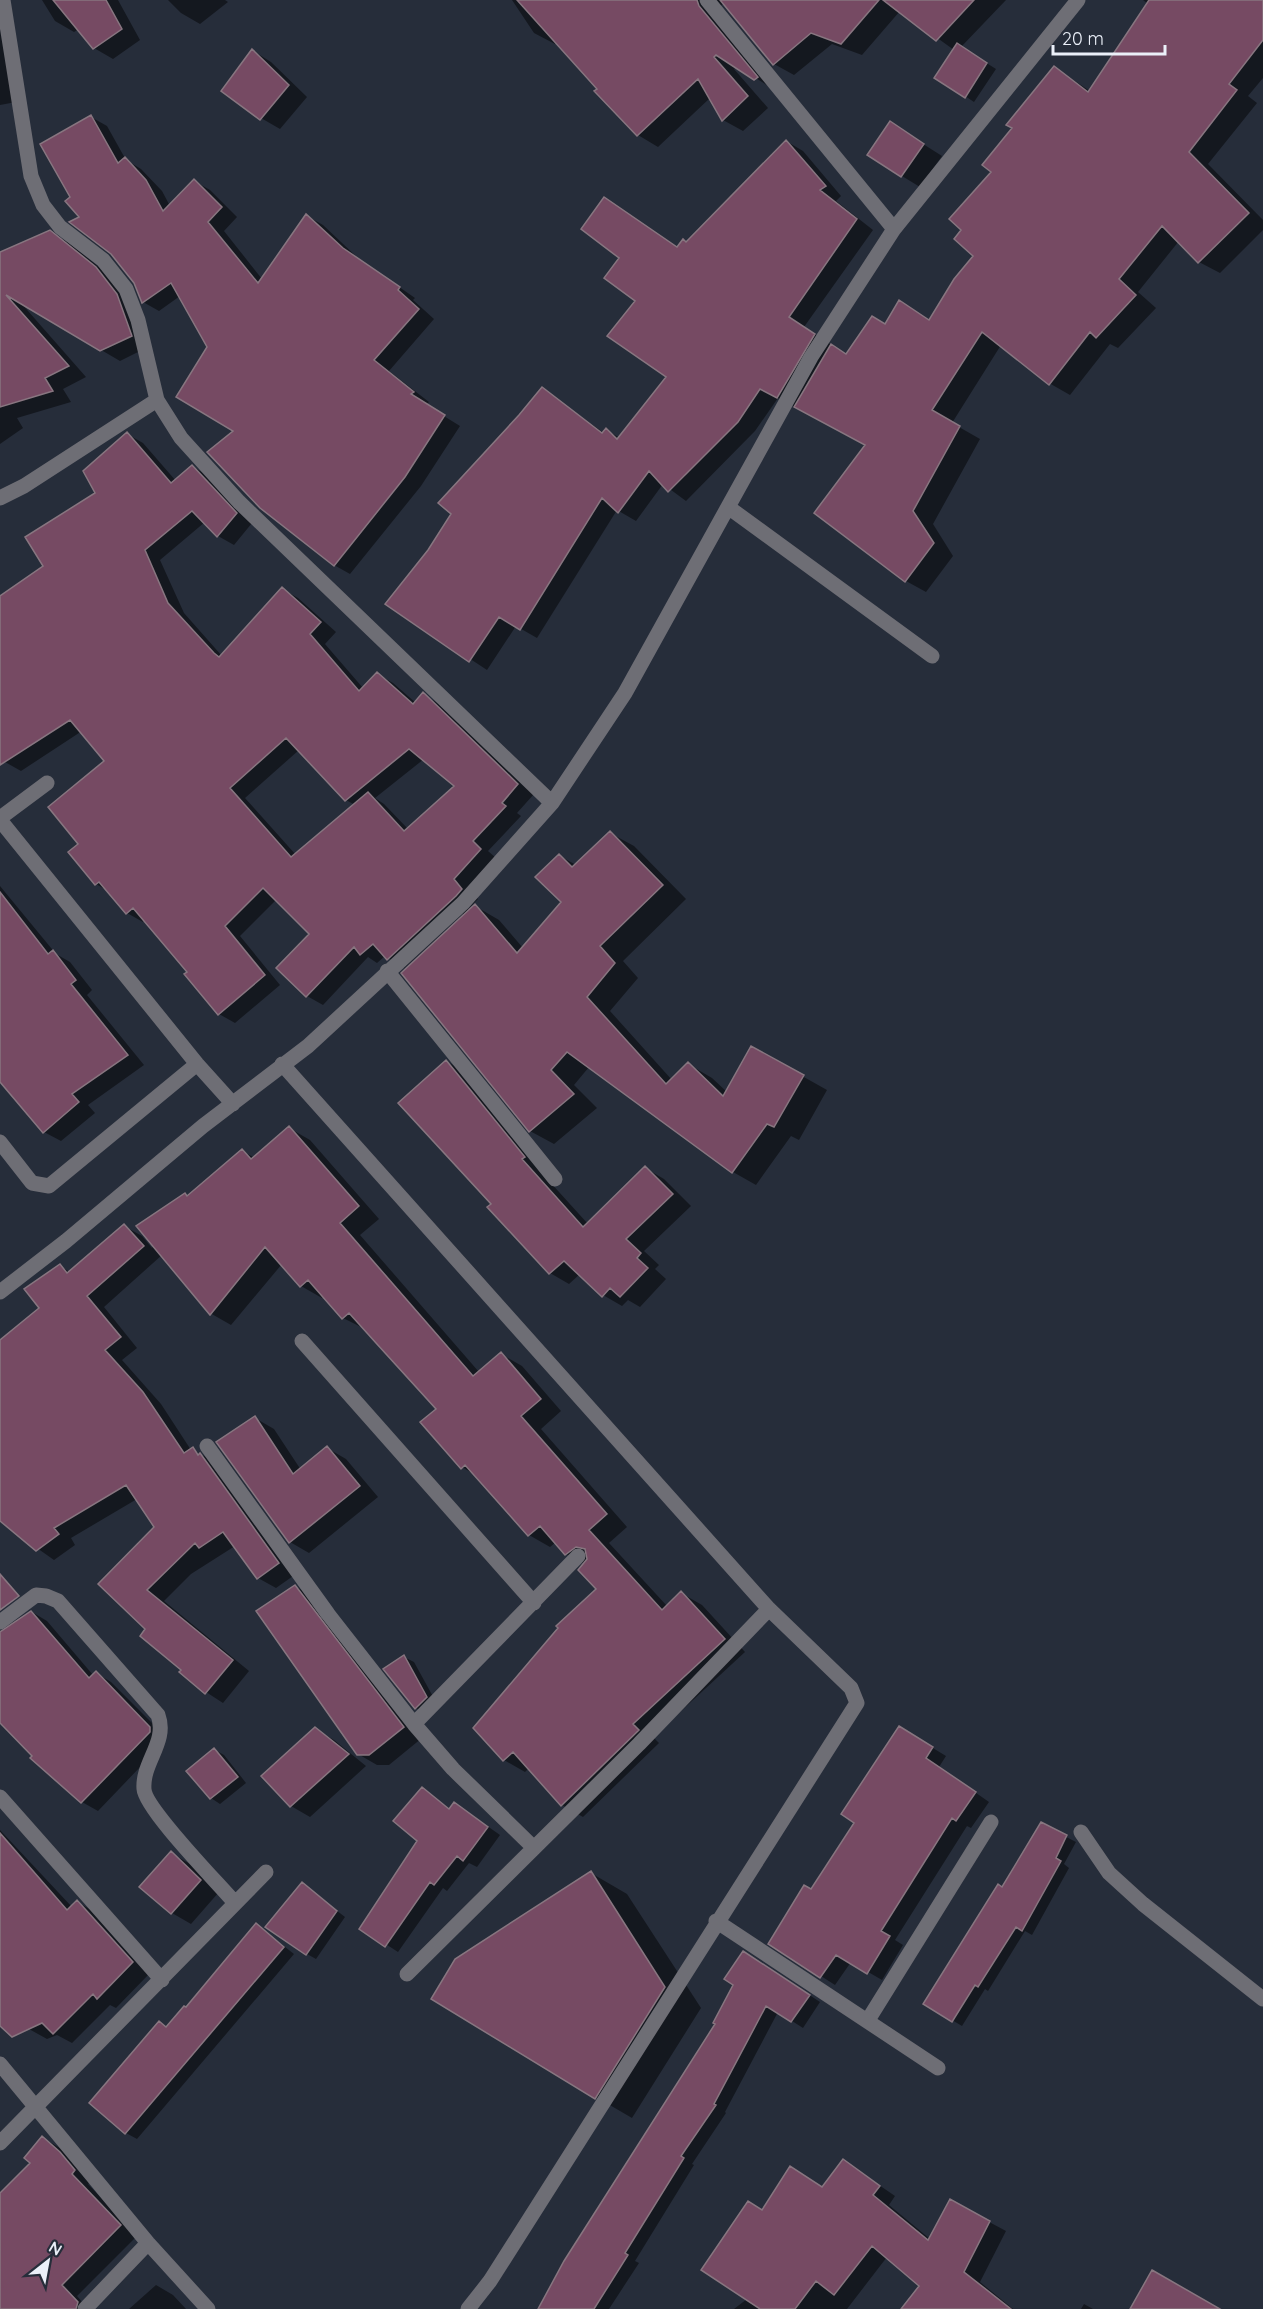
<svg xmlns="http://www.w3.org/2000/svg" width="1263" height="2309" font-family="Quicksand,sans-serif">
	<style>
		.shadow { fill: #0007; fill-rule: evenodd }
		.building { fill: #764a63; stroke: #887680; stroke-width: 1.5; fill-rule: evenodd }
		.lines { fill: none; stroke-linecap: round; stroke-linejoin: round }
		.minor { stroke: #6e6e75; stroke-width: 15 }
	</style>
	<rect width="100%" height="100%" fill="#262d3a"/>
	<path class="shadow" d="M42 0H118L140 40 113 59 94 48 79 29 74 32 55 21Z
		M168 0H225L228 2 200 24 181 13Z
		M512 0H1006L961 47 996 69 974 102 965 96 954 50 900 11 862 55 832 44 794 75 774 64 724 3 718 8 776 91 737 66 734 69 768 108 743 131 723 120 710 98 658 147 638 135 596 91 599 89 557 42 555 44 534 33Z
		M1143 0H1263V78L1248 96 1257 103 1208 164 1263 220V230L1220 273 1199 262 1179 241 1138 292 1156 308 1118 348 1110 344 1070 395 1049 383 1001 345 952 423 980 439 933 524 953 556 926 592 906 581 867 446 778 398 755 431 686 501 663 484 636 521 617 510 537 638 516 626 487 670 387 604 429 550 520 416 542 389 604 433 606 430 620 438 668 376 622 257 605 199 679 248 686 243 786 141 803 151 841 196 836 201 873 230 804 327 847 355 886 326 899 302 930 321 975 256 964 230 1014 128 1055 68 1090 91 1148 4Z
		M0 12 16 102 0 105Z
		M253 51 271 62 307 97 280 129 261 118Z
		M91 117 107 126 126 160 141 169 162 191 170 206 194 181 210 190 237 217 224 231 262 279 307 216 323 225 359 259 415 298 413 300 434 319 389 371 429 402 426 405 460 426 421 486 350 574 334 565 281 458 208 347 180 296 159 311 143 302 135 282 82 218 72 198Z
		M890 123 942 156 920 187 902 176Z
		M50 232 69 243 115 280 150 346 120 361 21 303 86 377 63 389 71 402 17 418 23 428 0 444V253Z
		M127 434 143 443 176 481 193 467 209 476 252 523 234 545 218 536 205 522 160 560 184 613 222 656 282 589 298 598 336 632 325 644 363 688 377 674 393 683 416 703 423 694 439 704 534 794 517 813 521 816 488 851 496 858 469 889 478 899 468 909 470 911 475 906 499 920 523 948 563 902 560 856 576 865 610 833 634 846 686 899 623 961 638 978 610 1011 672 1080 688 1064 712 1078 727 1092 752 1048 827 1090 799 1140 791 1136 756 1185 733 1172 589 1067 574 1085 597 1108 554 1144 530 1131 463 913 404 968 385 956 377 963 368 957 323 1005 307 996 311 934 277 899 240 936 280 985 235 1023 219 1014 190 972 145 920 143 922 127 913 108 891 96 884 70 852 80 844 107 762 82 731 21 771 5 762 0 755V598L45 566 97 494ZM299 750 346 800 355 805 296 855 245 798ZM424 759 456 786 408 829 384 804 375 798Z
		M0 886 56 954 70 962 92 990 87 995 144 1065 88 1105 95 1113 61 1141 44 1132 0 1080Z
		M446 1061 465 1072 540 1171 588 1224 645 1168 664 1179 691 1206 644 1251 659 1265 655 1269 666 1279 640 1307 628 1300 622 1306 603 1295 580 1274 569 1284 550 1273 490 1207 493 1204Z
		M289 1128 310 1140 379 1219 360 1235 479 1372 501 1354 522 1366 561 1411 541 1429 627 1527 609 1543 667 1606 681 1593 702 1605 745 1652 653 1737 659 1743 583 1817 562 1805 529 1768 525 1772 504 1760 475 1728 598 1590 585 1564 566 1554 556 1542 550 1547 529 1535 477 1476 462 1467 438 1409 365 1329 343 1318 324 1296 322 1298 301 1286 282 1264 231 1325 210 1313 162 1255 104 1307 137 1348 122 1360 161 1404 191 1450 211 1459 296 1574 276 1588 258 1578 235 1546 191 1574 164 1601 249 1671 223 1703 206 1692 147 1629 100 1584 156 1527 137 1499 71 1538 75 1545 54 1560 0 1522V1341L41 1308 60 1266 70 1272 124 1226 142 1236 152 1248 185 1194 188 1196 242 1151 255 1158Z
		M255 1418 274 1429 301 1470 327 1448 346 1459 378 1497 309 1553 290 1542 218 1443Z
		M295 1586 314 1597 422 1738 389 1765H377L358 1754Z
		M32 1612 47 1621 93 1675 96 1673 111 1682 166 1737 165 1741 98 1811 82 1802 0 1721V1641Z
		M404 1657 414 1662 436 1702 425 1713 416 1708Z
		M315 1729 334 1740 366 1766 310 1817 291 1806Z
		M913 1736 946 1756 939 1767 989 1802 971 1828 967 1826 895 1940 903 1945 882 1980 851 1962 835 1985 771 1944 812 1891Z
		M215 1750 224 1755 246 1783 220 1804 211 1798 188 1771Z
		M423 1789 450 1809 454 1804 466 1811 500 1835 477 1867 469 1863 447 1891 443 1888 398 1952 361 1928 419 1840Z
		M1041 1824 1076 1842 1064 1864 1069 1868 1032 1935 1025 1931 988 1991 985 1989 962 2026 925 2004 1002 1889Z
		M0 1830 72 1907 77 1902 95 1912 150 1973 116 2008 110 2005 72 2043 57 2035 47 2039 29 2029 0 1999Z
		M171 1853 190 1864 219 1892 191 1924 172 1913 141 1887Z
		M591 1873 627 1894 701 2008 632 2118 596 2097Z
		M302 1884 345 1917 316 1959 307 1954Z
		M257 1925 294 1954 137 2139 126 2133 91 2103 159 2023 167 2027 186 2009Z
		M755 1959 820 2002 803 2028 778 2012 725 2112 726 2113 692 2164 694 2165 635 2261 639 2263 609 2309H540Z
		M43 2138 60 2148 77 2163 91 2181 88 2184 137 2236 77 2296 88 2309H0V2194L32 2163Z
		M844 2161 895 2196 889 2205 930 2239 950 2201 1006 2231 980 2282 1013 2309H903L921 2286 887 2257 847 2309H734L747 2299 763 2211 823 2188Z
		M156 2285 173 2295 186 2309H129Z
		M1084 2304 1093 2309H1081Z"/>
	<path class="building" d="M53 0H106L122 29 93 49Z
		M517 0H697L699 6 758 77 754 80 716 55 714 57 748 96 722 121 698 79 637 136 594 91 597 89Z
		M720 0H879L841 44 811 33 773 65Z
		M883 0H974L936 41Z
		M1149 0H1263V40L1229 84 1237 90 1189 152 1249 213 1198 263 1162 226 1119 279 1136 295 1096 338 1090 332 1049 385 982 332 932 410 960 426 913 511 934 543 905 582 814 513 865 445 794 407 831 344 846 354 872 316 885 324 899 300 929 320 954 279 973 256 954 239 961 230 949 219 991 172 982 165 1012 128 1006 125 1054 66 1088 92Z
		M957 43 987 63 965 98 934 78Z
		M252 49 289 85 260 120 221 91Z
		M91 115 118 163 125 157 146 180 163 211 194 179 222 207 208 222 258 283 306 214 343 248 400 287 398 290 419 309 374 360 414 392 411 394 445 415 405 477 334 566 260 508 207 452 233 431 176 397 207 347 171 283 142 303 134 283 111 254 69 222 79 217 65 201 70 197 40 144Z
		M890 121 924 144 901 177 867 155Z
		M786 140 826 186 820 190 857 219 789 317 815 334 777 398 760 389 738 422 668 492 649 471 618 513 602 498 520 630 499 617 469 662 385 604 428 550 451 514 438 503 519 415 542 387 602 433 606 428 617 439 666 377 607 336 635 301 604 278 619 258 581 229 604 197 677 247 683 239 686 242Z
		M50 230 96 267 117 294 132 336 100 351 6 295 69 366 45 378 53 391 0 407V252Z
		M127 432 171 483 192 465 237 513 217 537 192 511 145 550 168 603 214 653 219 657 282 587 321 622 310 634 359 691 377 672 413 704 423 692 518 784 502 803 506 806 473 841 481 849 454 879 462 889 456 896 387 960 373 944 360 955 354 947 306 997 276 968 309 934 263 888 225 926 265 975 218 1015 184 974 187 972 133 908 126 914 99 882 95 885 68 852 78 844 48 807 104 761 70 720 0 765V596L43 566 25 537 95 493 83 471ZM286 738 345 801 409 749 454 786 404 831 368 792 291 857 230 788Z
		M610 831 663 885 600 946 615 963 587 997 666 1084 688 1062 723 1096 751 1046 804 1075 774 1127 767 1124 732 1173 567 1052 551 1070 574 1094 529 1132 401 973 475 904 517 953 561 902 535 877 559 854 572 867Z
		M0 892 48 954 53 950 76 980 71 984 128 1055 72 1094 79 1102 43 1133 0 1082Z
		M446 1060 525 1157 522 1159 583 1227 645 1166 673 1194 626 1239 641 1253 637 1258 648 1268 620 1297 610 1288 602 1297 564 1261 549 1274 487 1207 491 1204 398 1103Z
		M289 1126 359 1206 340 1223 473 1376 501 1352 541 1399 521 1416 607 1514 589 1530 662 1610 681 1591 725 1639 633 1724 639 1730 561 1806 513 1752 503 1761 473 1728 558 1628 556 1626 596 1589 578 1570 587 1559 585 1549 576 1547 565 1555 540 1526 528 1536 465 1465 461 1469 420 1422 436 1409 376 1343 349 1313 342 1319 308 1280 300 1287 265 1247 210 1315 136 1226 185 1193 187 1196 242 1149 251 1159Z
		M124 1224 144 1246 87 1296 121 1337 105 1350 143 1392 184 1453 193 1447 198 1455 200 1453 279 1563 257 1579 223 1532 199 1548 195 1543 147 1590 233 1660 205 1694 179 1672 181 1670 140 1636 145 1629 98 1584 154 1527 126 1485 54 1528 59 1534 36 1551 0 1521V1340L39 1308 24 1289 60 1264 67 1273Z
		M255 1416 293 1474 327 1446 360 1486 289 1543 216 1442Z
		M0 1574 19 1596 0 1610Z
		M295 1585 404 1727 369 1755H357L256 1611Z
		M31 1611 89 1678 96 1671 150 1727V1732L81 1803 30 1758 32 1756 0 1723V1632Z
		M404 1655 427 1697 415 1709 383 1669Z
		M899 1726 933 1747 926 1758 976 1792 956 1821 952 1818 881 1931 890 1936 867 1974 836 1955 820 1978 768 1944 804 1885 811 1889 854 1823 841 1814Z
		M315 1727 349 1754 290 1807 261 1776Z
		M214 1748 238 1777 210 1799 186 1771Z
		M422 1787 449 1809 454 1802 488 1827 463 1861 457 1856 434 1885 430 1882 385 1947 359 1929 417 1841 393 1821Z
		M1041 1822 1067 1835 1056 1858 1061 1861 1022 1931 1016 1927 978 1987 975 1985 952 2022 923 2004 998 1884 1002 1887Z
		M0 1833 67 1910 77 1900 133 1962 97 1999 93 1994 53 2034 42 2023 12 2037 0 2026Z
		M171 1851 201 1880 171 1914 139 1887Z
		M591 1871 665 1987 595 2099 431 1999 455 1959Z
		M302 1882 337 1911 306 1955 265 1927Z
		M256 1923 284 1947 125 2134 89 2103 159 2021 166 2027 184 2006 186 2007Z
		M743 1951 810 1995 791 2022 766 2006 714 2104 716 2105 681 2156 684 2158 625 2253 628 2255 594 2309H538L564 2261 715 2024 713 2023 733 1985 724 1979Z
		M42 2136 60 2152 75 2170 72 2174 121 2225 62 2285 78 2302 76 2309H0V2193L30 2163 24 2158Z
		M843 2159 880 2186 873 2195 928 2240 950 2199 990 2221 964 2272 1011 2309H901L919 2286 872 2246 834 2295 816 2281 795 2309H760L701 2270 748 2201 762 2210 790 2166 822 2187Z
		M1152 2270 1220 2309H1130Z"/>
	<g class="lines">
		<path class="minor" d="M3 0 31 176 43 205 60 227 103 260 126 289 138 320 157 400 181 438 239 502 552 803
			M707 0 894 229
			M0 498 24 486 157 400
			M728 507 932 656
			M0 818 47 783
			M0 820 197 1064 233 1104
			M387 971 555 1179
			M282 1064 769 1609 851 1688 857 1703C733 1895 614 2089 490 2281L468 2309
			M0 1142 32 1183 49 1186 197 1064
			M0 1292 66 1241 203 1126 308 1046 463 903 552 803 625 693 811 357 894 229 1078 0
			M302 1341 534 1603
			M207 1446 328 1614 414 1724 453 1769 534 1848
			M0 1622 36 1595 46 1596 58 1601 158 1715C168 1742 142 1762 144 1789 145 1809 219 1884 235 1903
			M414 1724 578 1556
			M0 1797 162 1980
			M1081 1832 1109 1873 1143 1904 1263 1999
			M716 1921 938 2068
			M407 1974 639 1744 769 1609
			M868 2020 991 1822
			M0 2064 148 2243 208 2309
			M0 2143 266 1872
			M85 2309 148 2243"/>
	</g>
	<g transform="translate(48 2261) rotate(31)" stroke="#262d3a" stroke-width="4.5" paint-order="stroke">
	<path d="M0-4.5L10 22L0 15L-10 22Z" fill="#ebf0f9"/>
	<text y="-9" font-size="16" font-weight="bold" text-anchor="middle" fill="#ebf0f9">N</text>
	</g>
	<path d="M1053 45v9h112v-9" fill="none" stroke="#ebf0f9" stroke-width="3"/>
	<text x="1062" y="45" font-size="18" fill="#ebf0f9" stroke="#262d3a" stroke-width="4.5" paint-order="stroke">20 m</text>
</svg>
